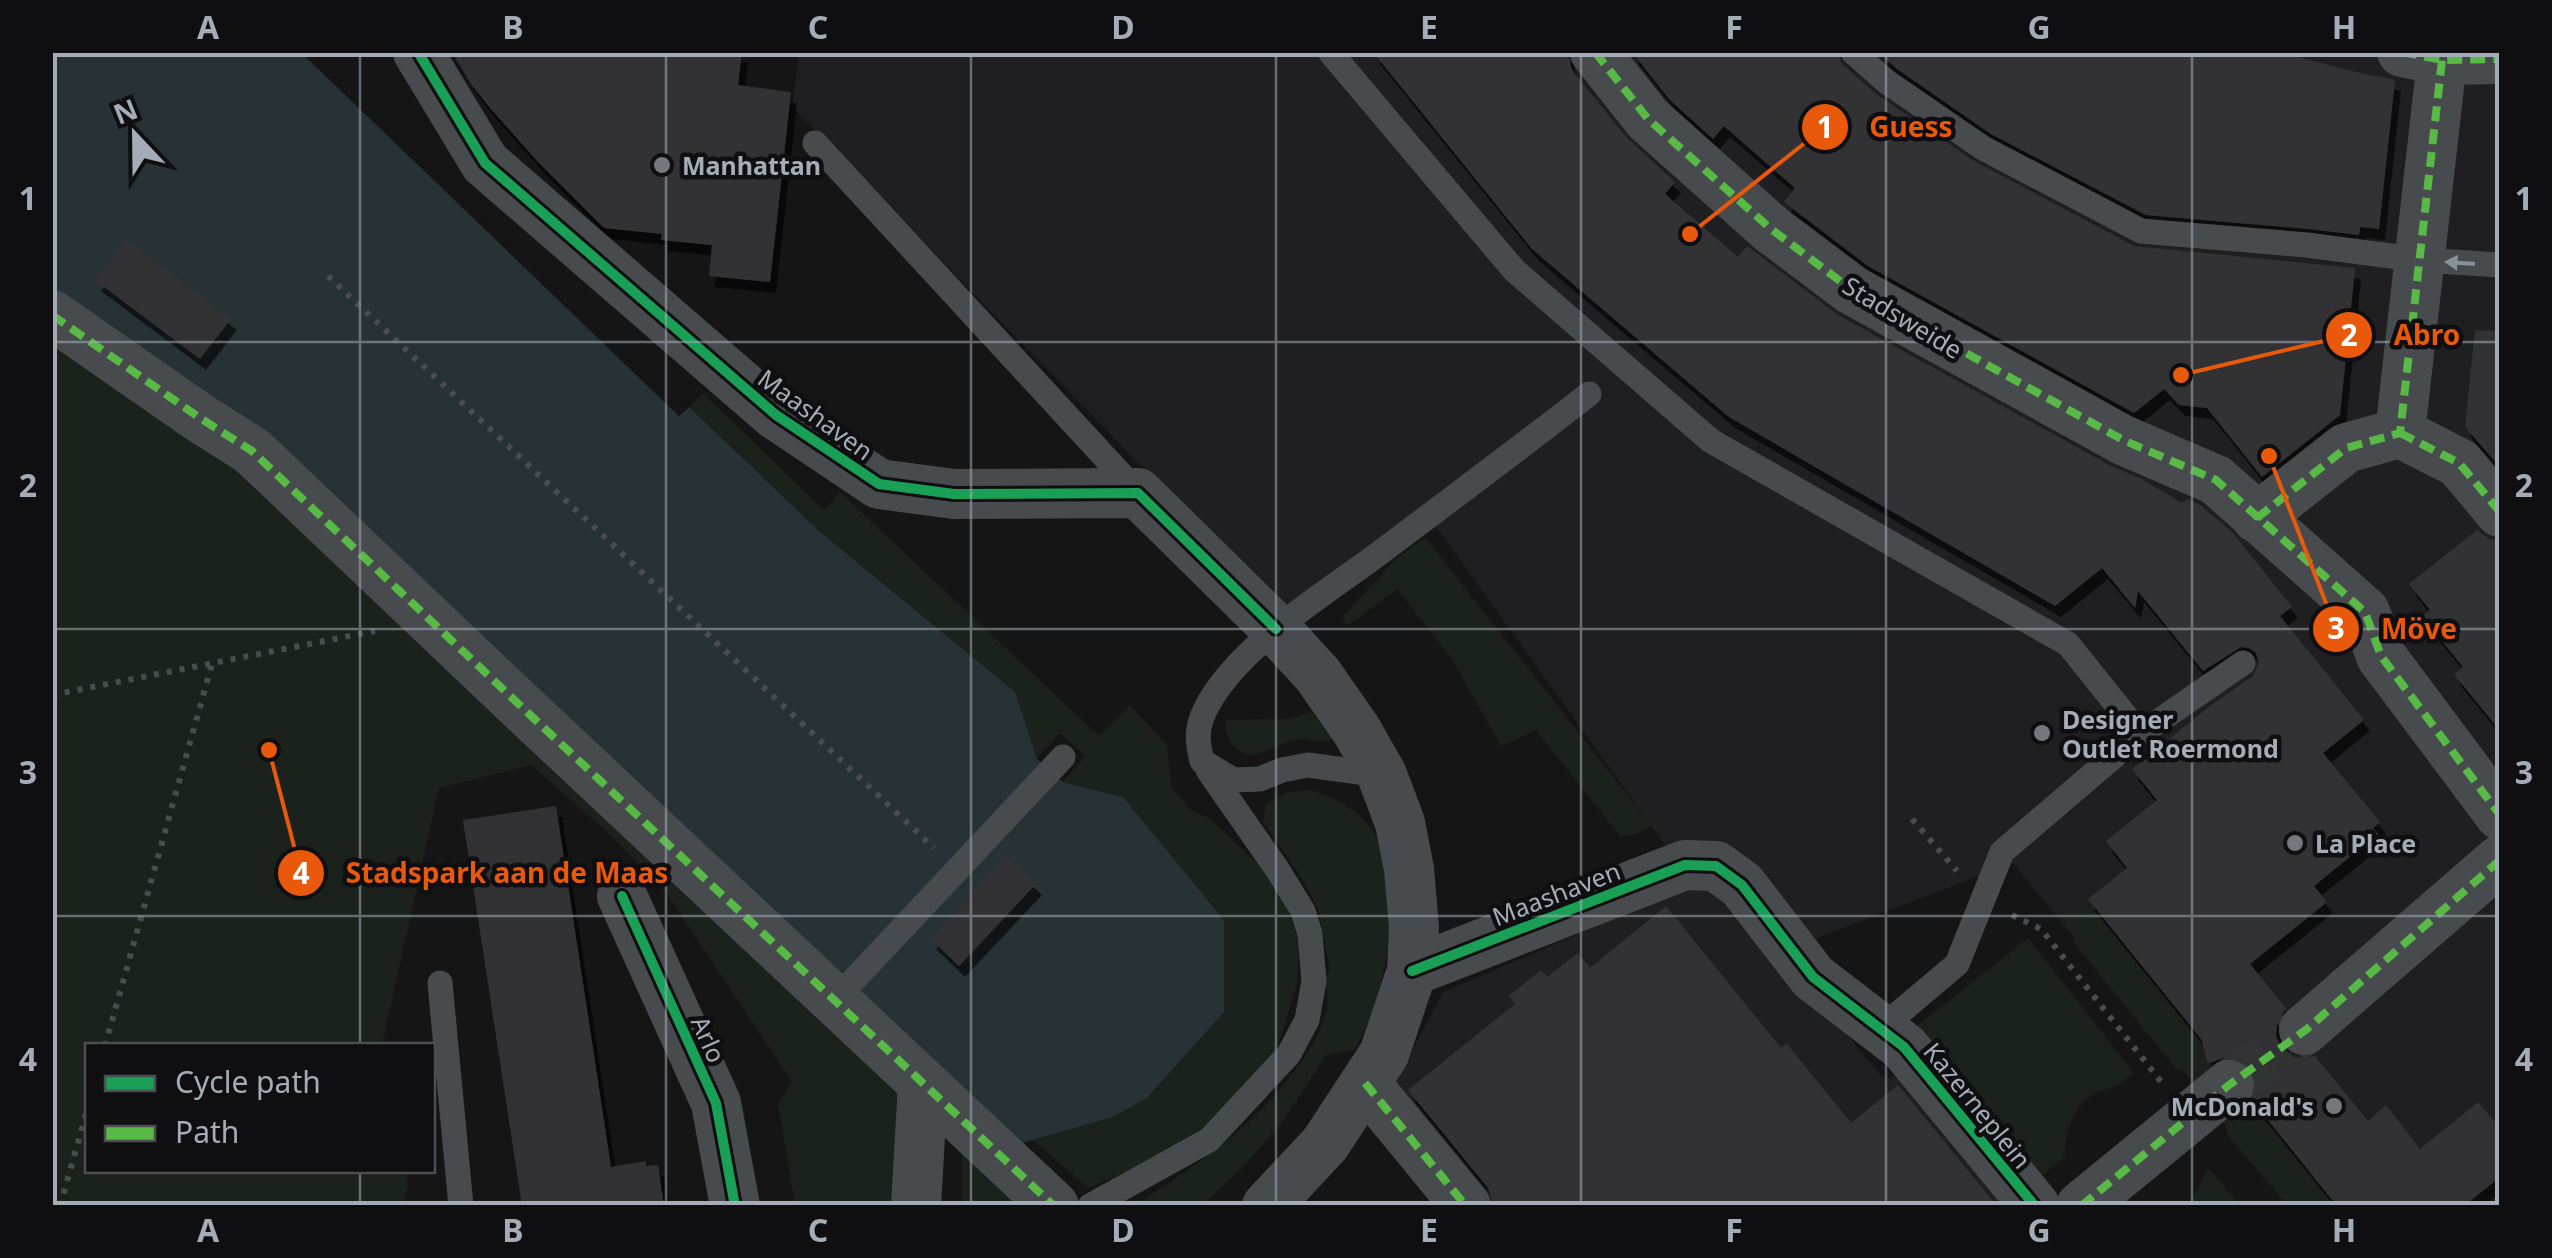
<svg xmlns="http://www.w3.org/2000/svg" width="2552" height="1258" font-family="'Noto Sans',sans-serif">
	<style>
		.built { fill: #1f1f21 }
		.green { fill: #1b221b }
		.water { fill: #273237 }
		.pier { fill: #151515 }
		.building { fill: #333334; filter: url(#shadow) }
		.lines { fill: none; stroke-linecap: round; stroke-linejoin: round }
		.street-tunnel { stroke: #323335; stroke-width: 50; stroke-dasharray: 50 25; stroke-linecap: butt }
		.path { stroke: #4a4c4f; stroke-width: 6; stroke-dasharray: 5 8; stroke-linecap: butt }
		.lane { stroke: #484b4e; stroke-width: 25 }
		.street { stroke: #484b4e; stroke-width: 50 }
		.quiet { stroke: #58b947; stroke-width: 8; stroke-dasharray: 15 8; stroke-linecap: butt }
		.cycleway-casing { stroke: #0f0f11; stroke-width: 16 }
		.cycleway { stroke: #1a9f57; stroke-width: 10 }
		.oneway { fill: #889098 }
		.grid { fill: none; stroke: #a4adb7; stroke-width: 2.5; stroke-opacity: 0.55 }
		.poi-dot { fill: #72787e; stroke: #0f0f11; stroke-width: 4 }
		.labels { text-anchor: middle; dominant-baseline: central; stroke-width: 9; stroke-linejoin: round; paint-order: stroke }
		.poi-label { font-size: 25px; font-weight: bold; fill: #a4adb7; stroke: #0f0f11; text-anchor: start }
		.street-label { font-size: 25px; fill: #a4adb7; stroke: #0f0f11 }
		.leader { fill: none; stroke: #e8590c; stroke-width: 4 }
		.callout-dot { fill: #e8590c; stroke: #0f0f11; stroke-width: 4 }
		.mark-label { font-size: 30px; text-anchor: middle; font-weight: bold; fill: #fff }
		.callout-label { font-size: 28px; text-anchor: middle; font-weight: bold; fill: #e8590c; stroke: #0f0f11; stroke-width: 9; stroke-linejoin: round; paint-order: stroke }
		.neatline { fill: none; stroke: #a4adb7; stroke-width: 4 }
		.grid-label { font-size: 32px; text-anchor: middle; font-weight: bold; fill: #a4adb7 }
	</style>
	<defs>
		<filter id="shadow"><feDropShadow dx="6" dy="11" stdDeviation="0" flood-color="#0009"/></filter>
	</defs>
	<rect width="100%" height="100%" fill="#151515"/>
	<path class="built" d="M799 52 2499 53V1205H2293L2013 863 1809 941 1670 852 1432 521 1294 623 792 107Z
		M1690 886 1726 890 1884 1079 1910 1071 2022 1205H1464L1394 1085 1443 992Z"/>
	<path class="green" d="M53 280 900 1079 906 1205H795L778 1104 792 1082 664 890 604 829 531 765 439 788 382 1045 88 1046V1170L407 1171 408 1187 403 1205H53Z
		M703 393 824 510 840 492 1099 736 1130 705 1167 745 1171 786 1189 809 1209 818 1259 865 1287 908 1299 939 1297 984 1277 1049 1205 1132 1178 1150 1088 1188 1033 1140 1113 1117 1147 1098 1224 1012V920L1123 797 1063 782 1085 756 1060 733 1036 759 1015 692 819 531 689 407Z
		M1425 537 1652 826 1633 835 1620 836 1536 730 1501 746 1452 659 1397 589 1354 621 1348 625 1344 622 1343 616 1396 559Z
		M1312 712 1333 739C1321 745 1313 738 1300 739 1286 740 1274 749 1261 753 1240 760 1223 740 1226 720L1288 719Z
		M1308 790C1335 796 1364 812 1377 838 1404 897 1387 997 1354 1050L1326 1055 1284 1120 1243 1167 1203 1205 1135 1206C1168 1182 1206 1160 1236 1133 1269 1104 1345 1027 1324 980L1330 970 1318 909 1301 877 1263 822 1266 804 1288 792Z
		M2086 900 2206 1048C2201 1058 2206 1063 2213 1069L2203 1074 2177 1070 2074 943C2070 925 2071 913 2086 900Z
		M2028 938 2134 1073C2128 1077 2121 1084 2113 1087 2108 1089 2102 1090 2097 1092 2074 1103 2064 1134 2065 1157L2035 1181 1912 1030Z
		M2237 1103 2244 1107 2254 1106 2334 1205H2287L2229 1137 2223 1119Z
		M962 1139 1032 1206H962Z
		M2208 1168 2240 1205H2189Z"/>
	<path class="water" d="M53 53H309L306 57 679 416 689 407 819 531 1015 692 1037 759 1063 782 1123 797 1224 920V1012L1147 1098 1113 1117 1022 1143 261 430 53 287Z"/>
	<path class="pier" d="M314 52 312 56 679 409 686 403 692 404 679 416 306 57 309 53Z"/>
	<path class="building" d="M452 52H742L738 85 791 92 770 282 709 276 712 245 661 240 662 234 604 228 539 163 490 108 471 84Z
		M1373 52H1567L1572 70 1626 137 1675 182 1665 194 1738 257 1747 246 1838 315 2109 465 2142 479 2182 503 2187 499 2200 505 2232 532 2292 607 2280 616 2364 720 2323 753 2380 822 2373 828 2378 834 2314 886 2327 902 2250 964 2286 1008 2277 1022 2276 1036 2282 1048 2294 1057 2308 1058 2315 1056 2368 1121 2386 1105 2420 1149 2478 1102 2500 1128V1177L2464 1206H2337L2255 1104 2249 1105 2256 1094 2257 1081 2252 1068 2238 1058 2225 1057 2210 1063 2207 1061 2202 1040 2088 899 2127 868 2106 841 2157 800 2132 769 2210 706 2253 676 2259 663 2256 653 2249 648 2241 647 2203 671 2138 591 2135 608 2102 568 2055 606 1729 417 1532 249Z
		M1632 52H1837L1842 64 1876 94 1974 161 2134 246 2355 268 2340 415 2262 477 2207 408 2179 405 2164 389 2134 413 1868 266 1784 202 1795 188 1724 126 1713 139 1669 99Z
		M1878 52H2280L2347 70 2395 80 2379 229 2360 227 2359 235 2308 229 2146 215 1991 134 1897 69Z
		M125 239 231 319 200 359 95 280Z
		M2475 330 2500 331V467L2465 427Z
		M2477 530 2489 539 2500 540V731L2454 674 2463 667 2422 616 2430 610 2409 584Z
		M556 806 611 1167 646 1161V1166L658 1165 664 1206H522L463 820Z
		M1007 857 1036 884 959 966 930 938Z
		M1666 906 1781 1048 1787 1044 1851 1123 1898 1085 1997 1206H1494L1488 1188 1408 1090 1515 1004 1509 996 1541 970 1547 977 1578 953 1590 968Z"/>
	<g class="lines">
		<path class="street-tunnel" d="M2229 1085 2304 1030"/>
		<path class="path" d="M328 276 934 848
			M52 695 375 631
			M1912 819 1957 871
			M2012 915 2041 929 2162 1083
			M105 1046 212 664
			M60 1206 88 1107"/>
		<path class="lane" d="M1330 52 1514 270 1711 441 2068 644 2140 734 2002 852 1957 964 1880 1029
			M1853 52 1887 82 1983 148 2141 231 2307 245 2421 260 2500 265
			M815 143 1138 493
			M2140 734 2243 663
			M1381 775 1308 765 1282 770 1260 779 1233 780 1202 761C1197 741 1196 729 1205 710 1236 647 1325 594 1381 552 1450 500 1520 448 1589 394
			M440 983 461 1206
			M834 1001 1063 757
			M1090 1206 1209 1140 1289 1054 1307 1020 1314 981 1310 934 1303 911 1277 869 1208 770"/>
		<path class="street" d="M418 52 485 163 776 415 879 484 954 494 1138 493 1276 629 1318 675 1357 731 1382 775 1400 823 1409 869 1414 927 1412 971 1384 1054 1325 1144 1267 1206
			M1595 52 1648 119 1771 229 1852 290 2123 440 2216 480 2365 612 2381 656 2500 815
			M2402 52 2442 60 2500 59V56
			M52 315 200 418 252 451 527 712 1054 1206
			M2400 433 2459 463 2500 512
			M2257 518 2346 448 2400 433 2442 60
			M622 896 716 1103 735 1206
			M1412 971 1685 865 1716 866 1742 885 1813 977 1904 1047 2035 1206
			M2304 1030 2500 860
			M1365 1083 1466 1206
			M916 1206 923 1085
			M2081 1206 2229 1085"/>
		<path class="quiet" d="M1595 52 1648 119 1771 229 1852 290 2123 440 2216 480 2365 612 2381 656 2500 815
			M2402 52 2442 60 2500 59V56
			M52 315 200 418 252 451 527 712 1054 1206
			M2400 433 2459 463 2500 512
			M2257 518 2346 448 2400 433 2442 60
			M1365 1083 1466 1206
			M2081 1206 2229 1085 2307 1029 2500 860"/>
		<g class="cycleway-casing">
			<path id="cycleway" d="M418 52 485 163 776 415 879 484 954 494 1138 493 1276 629
				M622 896 716 1103 735 1206
				M1412 971 1685 865 1716 866 1742 885 1813 977 1904 1047 2035 1206"/>
		</g>
		<use href="#cycleway" class="cycleway"/>
	</g>
	<defs><path id="oneway-solid" d="M-6-.8H1V-3.2L6.5 0L1 3.2V.8H-6Z" transform="scale(2.5)"/></defs>
	<use class="oneway" href="#oneway-solid" transform="translate(2460 263) rotate(-176)"/>
	<path class="grid" d="M360 52V1046M666 52V1206M971 52V1206M1276 52V1206M1581 52V1206M1886 52V1206M2192 52V1206M52 342H2500M52 629H2500M52 916H2500M360 1170V1206"/>
	<g class="poi-dot">
		<circle cx="662" cy="165" r="10"/>
		<circle cx="2042" cy="733" r="10"/>
		<circle cx="2295" cy="843" r="10"/>
		<circle cx="2334" cy="1106" r="10"/>
	</g>
	<g class="labels">
		<g class="poi-label">
			<text x="682" y="165">Manhattan</text>
			<text x="2062" y="719">Designer<tspan x="2062" dy="29">Outlet Roermond</tspan></text>
			<text x="2315" y="843">La Place</text>
			<text x="2314" y="1106" text-anchor="end">McDonald's</text>
		</g>
		<g class="street-label">
			<text transform="translate(1903 317) rotate(31)">Stadsweide</text>
			<text transform="translate(816 414) rotate(36)">Maashaven</text>
			<text transform="translate(1556 893) rotate(-21)">Maashaven</text>
			<text transform="translate(709 1039) rotate(66)">Arlo</text>
			<text transform="translate(1978 1105) rotate(51)">Kazerneplein</text>
		</g>
	</g>
	<path class="leader" d="M1690 234L1825 127M2181 375L2349 335M2269 456L2336 629M269 750L301 873"/>
	<g class="callout-dot">
		<circle cx="1690" cy="234" r="10"/>
		<circle cx="2181" cy="375" r="10"/>
		<circle cx="2269" cy="456" r="10"/>
		<circle cx="269" cy="750" r="10"/>
		<circle cx="1825" cy="127" r="25"/>
		<circle cx="2349" cy="335" r="25"/>
		<circle cx="2336" cy="629" r="25"/>
		<circle cx="301" cy="873" r="25"/>
	</g>
	<g class="mark-label">
		<text x="1825" y="138">1</text>
		<text x="2349" y="346">2</text>
		<text x="2336" y="639">3</text>
		<text x="301" y="884">4</text>
	</g>
	<g class="callout-label">
		<text x="1911" y="137">Guess</text>
		<text x="2427" y="345">Abro</text>
		<text x="2419" y="639">Möve</text>
		<text x="507" y="883">Stadspark aan de Maas</text>
	</g>
	<rect width="2552" height="1258" fill="none" stroke="#0f0f11" stroke-width="110"/>
	<rect x="85" y="1043" width="350" height="130" fill="#0f0f11" stroke="#4b4e53" stroke-width="2.5"/>
	<rect x="105" y="1076" width="50" height="15" fill="#1a9f57" stroke="#4b4e53" stroke-width="2.5"/>
	<text x="175" y="1093" font-size="30" fill="#a4adb7">Cycle path</text>
	<rect x="105" y="1126" width="50" height="15" fill="#58b947" stroke="#4b4e53" stroke-width="2.5"/>
	<text x="175" y="1143" font-size="30" fill="#a4adb7">Path</text>
	<g transform="translate(135 135) rotate(338)" stroke="#0f0f11" stroke-width="8" paint-order="stroke">
	<path d="M0-8L18 38L0 25L-18 38Z" fill="#a4adb7"/>
	<text y="-15" font-size="28" font-weight="bold" text-anchor="middle" fill="#a4adb7">N</text>
	</g>
	<rect x="55" y="55" width="2442" height="1148" class="neatline"/>
	<g class="grid-label">
		<text x="208" y="39">A</text>
		<text x="513" y="39">B</text>
		<text x="818" y="39">C</text>
		<text x="1123" y="39">D</text>
		<text x="1429" y="39">E</text>
		<text x="1734" y="39">F</text>
		<text x="2039" y="39">G</text>
		<text x="2344" y="39">H</text>
		<text x="28" y="210">1</text>
		<text x="2524" y="210">1</text>
		<text x="28" y="497">2</text>
		<text x="2524" y="497">2</text>
		<text x="28" y="784">3</text>
		<text x="2524" y="784">3</text>
		<text x="28" y="1071">4</text>
		<text x="2524" y="1071">4</text>
		<text x="208" y="1242">A</text>
		<text x="513" y="1242">B</text>
		<text x="818" y="1242">C</text>
		<text x="1123" y="1242">D</text>
		<text x="1429" y="1242">E</text>
		<text x="1734" y="1242">F</text>
		<text x="2039" y="1242">G</text>
		<text x="2344" y="1242">H</text>
	</g>
</svg>
